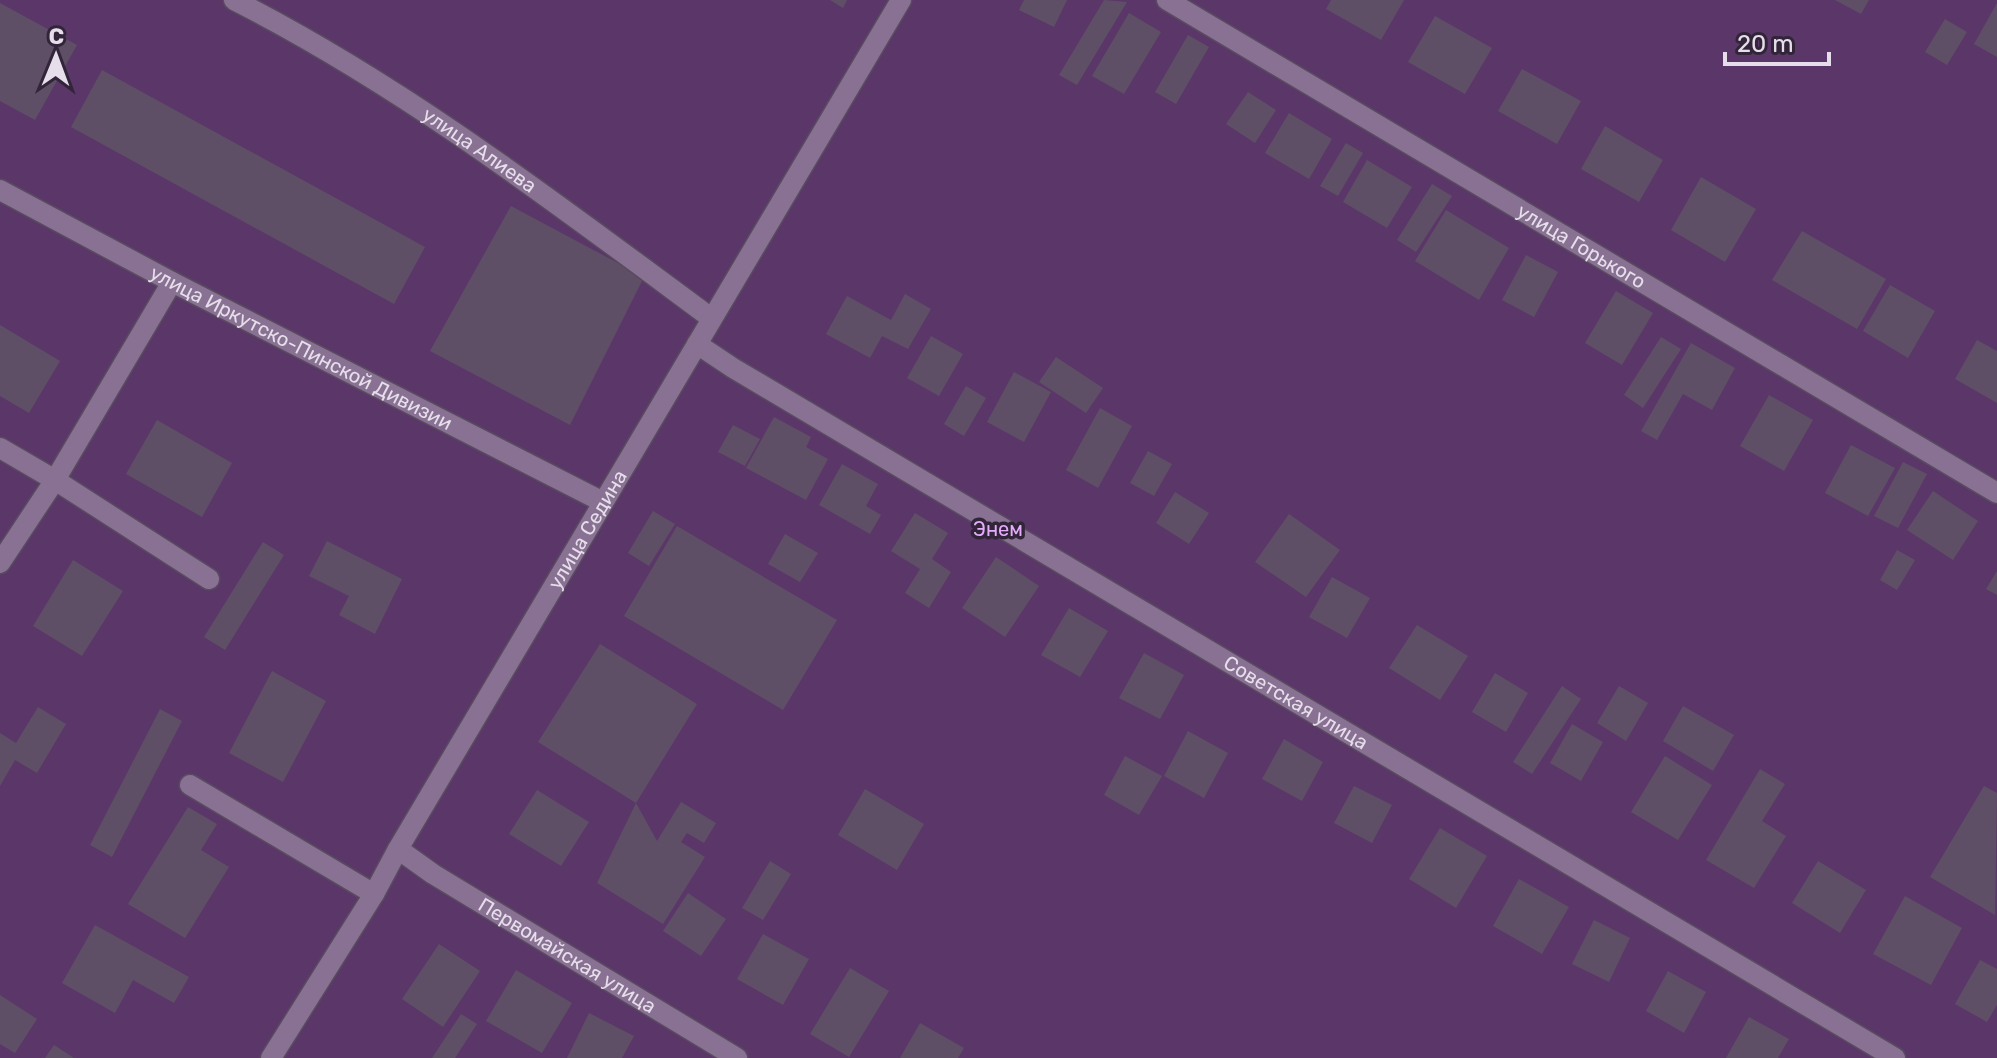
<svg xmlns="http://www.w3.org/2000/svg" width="1997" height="1058" font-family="Rubik,sans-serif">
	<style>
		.green { fill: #5a3768 }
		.building { fill: #5f4f66 }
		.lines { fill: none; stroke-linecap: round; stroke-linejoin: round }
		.minor-casing { stroke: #594b5f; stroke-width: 23 }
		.minor { stroke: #887192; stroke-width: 20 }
		.labels { text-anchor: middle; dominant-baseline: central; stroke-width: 7; stroke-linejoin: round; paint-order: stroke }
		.street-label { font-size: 20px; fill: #e7deeb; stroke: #332539 }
		.park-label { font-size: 20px; fill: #e5acfc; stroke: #332539 }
	</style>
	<rect width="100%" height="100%" fill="#3e2f44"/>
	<path class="green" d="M0 0H1997V1058H0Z"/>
	<path class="building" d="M830 0H847L843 8Z
		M1024 0H1067L1054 27 1019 10Z
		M1104 0 1127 2 1077 85 1059 75Z
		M1331 0H1404L1381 40 1326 9Z
		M1835 0H1869L1861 14Z
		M0 3 77 45 35 120 0 101Z
		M1997 3V57L1974 44Z
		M1129 13 1161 32 1124 94 1092 76Z
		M1435 16 1492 48 1465 94 1408 62Z
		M1945 19 1967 32 1947 65 1925 52Z
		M1188 35 1209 47 1176 104 1155 92Z
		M1522 69 1581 101 1557 144 1498 111Z
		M102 70 425 247 394 304 71 127Z
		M1248 92 1276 110 1255 143 1226 124Z
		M1289 113 1332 139 1309 179 1265 153Z
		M1605 126 1663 160 1639 202 1581 169Z
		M1346 143 1363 153 1338 196 1320 186Z
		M1367 160 1412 187 1387 228 1343 202Z
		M1701 177 1756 209 1725 262 1671 230Z
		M1432 184 1452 196 1416 252 1397 240Z
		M511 206 644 277 570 425 430 351Z
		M1446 210 1509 248 1479 300 1415 261Z
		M1802 231 1886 279 1857 329 1772 280Z
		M1526 255 1558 272 1534 317 1502 300Z
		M1890 285 1935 311 1908 358 1863 331Z
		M1616 291 1653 313 1622 365 1585 343Z
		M905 294 931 309 908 349 882 336 870 358 826 334 847 296 891 320Z
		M0 325 60 361 29 413 0 396Z
		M931 336 963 354 939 396 907 378Z
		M1661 337 1681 349 1643 408 1624 395Z
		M1977 340 1997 351V403L1955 379Z
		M1691 343 1735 368 1712 410 1683 394 1657 440 1641 431Z
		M1056 357 1103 388 1086 413 1039 382Z
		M1014 372 1051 392 1024 442 987 422Z
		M966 386 986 398 964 436 944 424Z
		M1769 395 1813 420 1784 471 1740 446Z
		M1100 408 1132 426 1098 488 1066 470Z
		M774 417 811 437 806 447 828 459 806 500 746 468Z
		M157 420 232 463 202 517 126 474Z
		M733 425 760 439 745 466 718 452Z
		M1851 445 1895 468 1868 516 1825 493Z
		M1148 451 1172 464 1154 496 1130 483Z
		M1903 462 1927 474 1898 528 1874 516Z
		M842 464 878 484 866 506 881 515 870 534 819 505Z
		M1933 491 1978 521 1953 560 1907 530Z
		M1175 492 1209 513 1189 544 1156 523Z
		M653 511 675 524 649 566 628 553Z
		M915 513 948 533 932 559 951 572 929 608 905 593 920 569 891 551Z
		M1289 514 1340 550 1306 597 1255 562Z
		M677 526 837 620 783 710 624 616Z
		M785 534 818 553 800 582 768 564Z
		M327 541 402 579 375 634 339 615 349 596 309 576Z
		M263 542 284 555 225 650 204 637Z
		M1897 550 1915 560 1897 590 1880 580Z
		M996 557 1039 586 1005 637 962 608Z
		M73 560 123 591 82 656 33 626Z
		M1997 571V595L1986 589Z
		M1332 577 1370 598 1347 638 1309 617Z
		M1069 608 1108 631 1080 677 1041 655Z
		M1417 625 1468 656 1440 700 1389 668Z
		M600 644 697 704 636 803 538 742Z
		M1144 653 1184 675 1160 719 1119 698Z
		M272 671 326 701 283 782 229 753Z
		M1495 673 1528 693 1506 732 1472 712Z
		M1562 686 1581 699 1532 774 1513 762Z
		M1619 686 1648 703 1626 741 1597 723Z
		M1683 706 1734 735 1713 771 1663 741Z
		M38 707 66 724 37 773 15 760 0 786V733L16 743Z
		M160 709 182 721 112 857 90 845Z
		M1572 724 1603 742 1581 781 1550 763Z
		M1188 731 1228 753 1204 798 1164 776Z
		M1284 739 1323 762 1302 801 1262 779Z
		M1125 756 1162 776 1139 815 1104 795Z
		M1665 756 1712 785 1678 840 1631 812Z
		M1760 769 1785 784 1762 821 1786 836 1754 888 1706 860Z
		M1354 786 1392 805 1372 843 1334 823Z
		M1984 786 1997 793 1995 915 1930 877Z
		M865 789 924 824 897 870 838 835Z
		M537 790 589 822 561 866 509 834Z
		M681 802 716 823 704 843 687 833 681 842 705 857 663 924 597 883 636 803 657 841Z
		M188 807 217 824 201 850 229 867 185 938 128 904Z
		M1440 828 1487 856 1456 908 1409 879Z
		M770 861 791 874 763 920 742 908Z
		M1818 861 1866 890 1840 933 1792 903Z
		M1519 879 1569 907 1542 954 1493 926Z
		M688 893 726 919 701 956 663 931Z
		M1905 896 1962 928 1931 985 1873 954Z
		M1594 920 1630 938 1609 982 1572 964Z
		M95 925 189 977 174 1003 133 980 115 1013 62 983Z
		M763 934 809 959 783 1005 737 979Z
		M439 944 480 971 443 1027 402 999Z
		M1980 960 1997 969V1005L1987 1022 1955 1004Z
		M850 968 889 991 849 1057 810 1034Z
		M516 970 572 1003 542 1053 486 1021Z
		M1668 971 1706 992 1684 1033 1646 1011Z
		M0 995 37 1019 15 1053 0 1044Z
		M589 1013 634 1036 622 1058H567Z
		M461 1014 477 1024 455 1058H432Z
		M1749 1017 1789 1039 1778 1058H1726Z
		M920 1023 964 1048 958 1058H900Z
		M54 1045 74 1058H45Z"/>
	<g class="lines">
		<g class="minor-casing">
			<g id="minor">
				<path id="s1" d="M234 0C405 87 557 204 711 318"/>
				<path id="s2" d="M1167 0 1997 493"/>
				<path id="s3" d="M0 190 172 282 603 502"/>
				<path id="s4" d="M697 344 733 368 1895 1058"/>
				<path d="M0 448 55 480 209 579"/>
				<path d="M0 563 55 480 172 282"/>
				<path d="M190 785 374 894"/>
				<path id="s5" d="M398 849 433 874 737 1058"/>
				<path id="s6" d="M271 1058 374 894 398 849 901 0"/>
			</g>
		</g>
		<use href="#minor" class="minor"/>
	</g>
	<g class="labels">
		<g class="street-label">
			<text stroke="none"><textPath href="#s1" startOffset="288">улица Алиева</textPath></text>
			<text stroke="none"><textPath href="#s2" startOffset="482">улица Горького</textPath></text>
			<text stroke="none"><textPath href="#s3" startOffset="340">улица Иркутско-Пинской Дивизии</textPath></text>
			<text stroke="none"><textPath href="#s6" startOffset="616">улица Седина</textPath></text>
			<text stroke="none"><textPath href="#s4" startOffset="698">Советская улица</textPath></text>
			<text stroke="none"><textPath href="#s5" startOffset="200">Первомайская улица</textPath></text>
		</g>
		<g class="park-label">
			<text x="998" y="529">Энем</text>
		</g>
	</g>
	<g transform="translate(56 56) rotate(1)" stroke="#332539" stroke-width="6" paint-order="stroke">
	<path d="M0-6L14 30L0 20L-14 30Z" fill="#e7deeb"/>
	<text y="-12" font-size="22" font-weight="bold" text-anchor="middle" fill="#e7deeb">С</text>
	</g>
	<path d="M1725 52v12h104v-12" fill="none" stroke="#e7deeb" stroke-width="4"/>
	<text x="1737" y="52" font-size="24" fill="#e7deeb" stroke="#332539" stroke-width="6" paint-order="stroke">20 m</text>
</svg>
